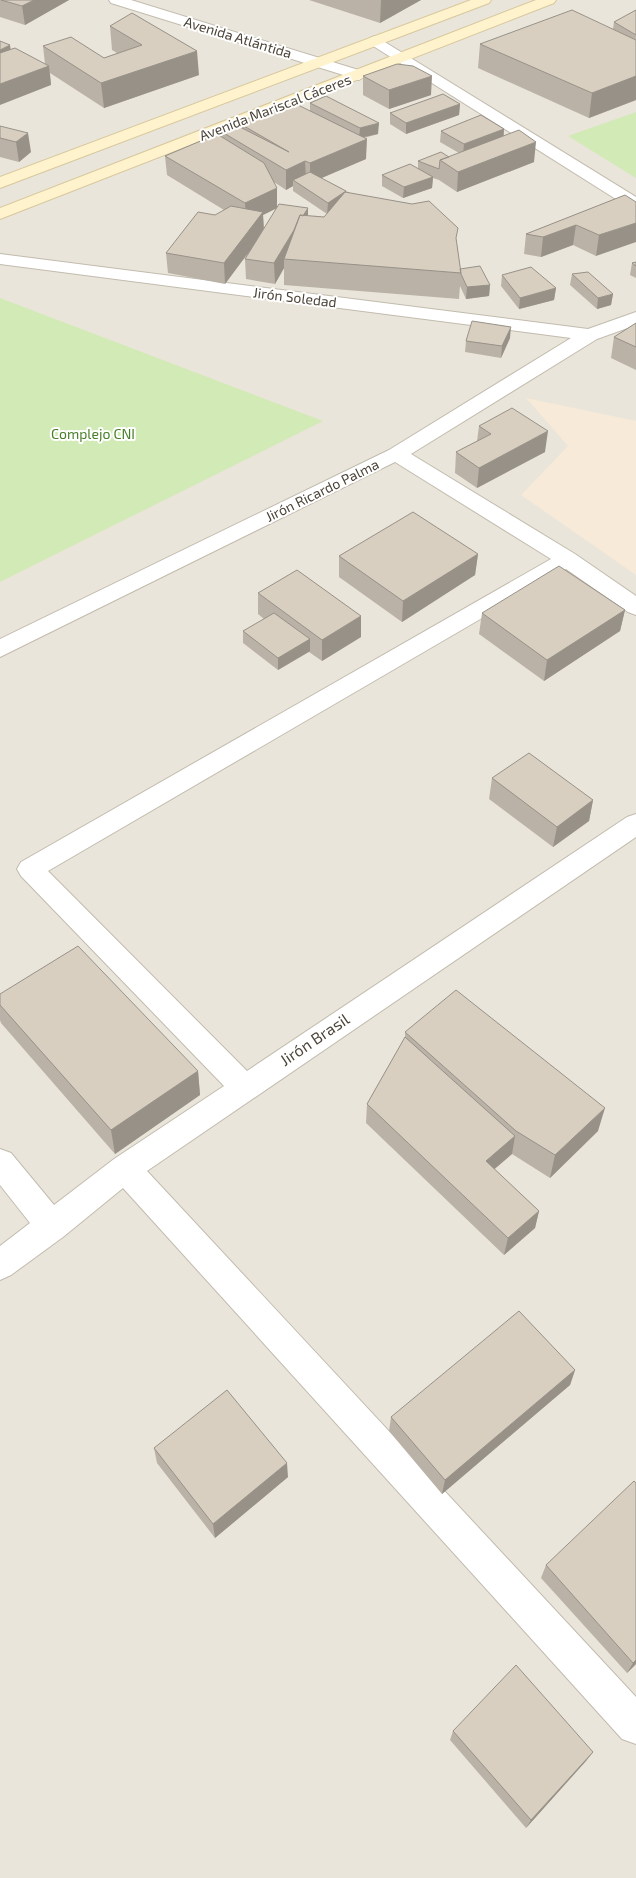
<svg xmlns="http://www.w3.org/2000/svg" width="636" height="1878" font-family="'Exo 2',sans-serif">
	<style>
		.residential { fill: #eae5da }
		.commercial { fill: #f7ead8 }
		.green { fill: #d2eab5 }
		.lines { fill: none; stroke-linecap: round; stroke-linejoin: round }
		.street-casing { stroke: #c2bbae; stroke-width: 2 }
		.secondary-casing { stroke: #d6c79b; stroke-width: 2 }
		.street { fill: #fff; fill-rule: evenodd }
		.secondary { fill: #fff3cd; fill-rule: evenodd }
		.wall { fill: #bab2a6; fill-rule: evenodd }
		.shaded-wall { fill: #979187 }
		.building { fill: #d8cfc1; stroke: #979187 }
		.labels { text-anchor: middle; dominant-baseline: central; stroke-width: 4; stroke-linejoin: round; paint-order: stroke }
		.far-street-label { font-size: 14px; fill: #4b4439; stroke: #fff }
		.far-park-label { font-size: 14px; fill: #4a7f2a; stroke: #fff }
		.street-label { font-size: 16px; fill: #4b4439; stroke: #fff }
	</style>
	<rect width="100%" height="100%" fill="#f6f3ec"/>
	<path class="residential" d="M0 0H636V1878H0Z"/>
	<path class="commercial" d="M526 398 636 421V575L521 495 568 446Z"/>
	<path class="green" d="M636 112V178L568 136Z
		M0 298 323 421 0 582Z"/>
	<g class="lines">
		<g class="street-casing">
			<path id="street" d="M109 0H131L365 72 367 75 359 80 353 78 111 3Z
				M375 36 636 197V209L630 208 370 44 367 41 370 38Z
				M0 254 588 329 636 312V325L597 339 411 454 575 554 636 596V615L628 612 566 569 48 871 247 1071 627 817 636 814V837L147 1171 636 1697V1744L622 1739 123 1188 63 1237 11 1275 0 1280V1246L30 1223 0 1185V1149L11 1153 54 1205 114 1159 224 1086 21 876 17 869 21 862 551 559 395 462 0 657V639L389 450 571 338 0 264Z"/>
		</g>
		<g class="secondary-casing">
			<path id="secondary" d="M471 0H491L489 3 0 188V177Z
				M536 0H556L554 3 0 219V208Z"/>
		</g>
		<use href="#street" class="street"/>
		<use href="#secondary" class="secondary"/>
	</g>
	<path class="wall" d="M0 0H69L25 25 0 17Z
		M309 0H421L380 23Z
		M636 10V100L589 118 478 68 480 44 613 29 614 22Z
		M110 26 199 75 104 108 50 73 51 85 11 49 45 64 43 46 104 58 117 53 112 50Z
		M363 76 431 95 389 109 363 95Z
		M310 103 378 134 364 138 366 159 321 178 346 191 457 245 460 269 490 285 489 296 466 299 460 286 459 299 284 285V268L275 284 246 279 245 259 251 248 225 284 168 273 166 253 224 210 167 175 165 156 222 137V132L237 126V122L310 111ZM274 182 286 190 293 186V191L327 214 324 217 308 216V208L277 207ZM277 208 264 229 263 215Z
		M460 104 459 115 406 134 390 124V113Z
		M0 126 31 152 19 162 0 157Z
		M504 129V136L534 162 457 192 439 180 433 178 432 188 403 198 382 186V175L418 168V161L449 157 459 153 440 142 441 131Z
		M625 195 596 256 573 245 541 257 524 254 526 234Z
		M636 262V278L630 275 632 263Z
		M572 274 613 294 611 305 597 309 570 285Z
		M502 275 556 288 554 300 519 309 501 286Z
		M636 323V370L611 358 614 337Z
		M510 338 501 358 465 352 466 341Z
		M479 426 545 452 477 488 455 473 456 452 477 441Z
		M478 554 475 575 402 622 339 577V556Z
		M258 593 361 616V637L322 661 309 652 278 670 243 643V631L264 619 258 614Z
		M625 610 620 631 544 681 479 634 482 613Z
		M492 778 593 800 589 821 553 847 489 799Z
		M0 994 198 1071 200 1095 115 1154 1 1023 0 1020Z
		M405 1032 598 1131 550 1178 512 1154 494 1169 539 1211 535 1228 504 1255 366 1123 367 1104 405 1037Z
		M575 1370 570 1385 442 1494 389 1431 391 1417Z
		M154 1448 288 1477 215 1538 157 1463Z
		M546 1565 636 1664 627 1673 541 1578Z
		M453 1731 593 1752 586 1761 526 1828 450 1740Z"/>
	<path class="shaded-wall" d="M34 0H69L25 25 22 6Z
		M381 0H421L380 23Z
		M10 45 13 64 0 70V50Z
		M197 51 199 75 104 108 101 83Z
		M49 66 51 85 0 105V84Z
		M432 76 431 95 389 109V90Z
		M636 76V100L589 118 592 93Z
		M460 104 459 115 406 134V123Z
		M379 123 378 134 359 138 360 128Z
		M504 129 503 139 463 155 464 144Z
		M28 133 31 152 19 162 16 142Z
		M367 139 366 159 310 183V163Z
		M536 142 534 162 457 192 458 172Z
		M305 161 306 180H293V186L286 190V170Z
		M433 177 432 188 403 198 404 187Z
		M277 188V208L263 215 264 232 225 284 224 263 246 223 245 203Z
		M346 191 327 215 328 203Z
		M308 208V228L284 259V268L275 284 274 263Z
		M636 223V242L596 256 599 235Z
		M576 225 573 245 541 257 543 237Z
		M490 285 489 296 466 299 467 287Z
		M556 288 554 300 519 309 520 298Z
		M613 294 611 305 597 309 598 298Z
		M511 327 510 338 501 358 502 346Z
		M548 431 545 452 477 488 479 468Z
		M478 554 475 575 402 622 403 601Z
		M625 610 620 631 544 681 547 660Z
		M361 616V637L322 661V640Z
		M310 639V651L278 670V658Z
		M593 800 589 821 553 847 557 827Z
		M198 1071 200 1095 115 1154 111 1130Z
		M605 1108 598 1131 550 1178 555 1155Z
		M515 1136 512 1154 483 1179 486 1161Z
		M539 1211 535 1228 504 1255 508 1238Z
		M575 1370 570 1385 442 1494 445 1480Z
		M287 1463 288 1477 215 1538 213 1524Z
		M636 1660V1664L627 1673 633 1663Z
		M593 1752 586 1761 526 1828 531 1820Z"/>
	<path class="building" d="M1 0H34L22 6Z
		M572 10 636 40V76L592 93 480 44Z
		M636 10V35L614 22Z
		M132 13 197 51 101 83 43 46 71 37 104 58 142 45 110 26Z
		M0 41 10 45 0 50Z
		M15 48 49 66 0 84V53Z
		M397 64 413 66 432 76 389 90 363 76Z
		M443 94 460 104 406 123 390 113Z
		M326 96 379 123 360 128 310 103Z
		M294 103 367 139 310 163 305 161 286 170 222 132 238 126 289 152 237 122Z
		M481 115 504 129 464 144 441 131Z
		M0 126 28 133 16 142 0 138Z
		M519 130 536 142 458 172 440 160Z
		M217 134 264 163 277 188 245 203 165 156Z
		M441 152 449 157 440 160 439 169 418 161Z
		M410 164 433 177 404 187 382 175Z
		M310 172 346 191 328 203 293 180Z
		M345 192 412 204 429 201 458 228 456 238 461 273 284 259 300 215 324 217Z
		M625 195 636 202V223L599 235 576 225 543 237 526 234Z
		M279 204 308 208 303 216 300 215 294 230 274 263 245 259Z
		M231 206 263 212 224 263 166 253 198 212 215 215Z
		M636 262V266L632 263Z
		M480 266 490 285 467 287 461 274 460 269Z
		M531 267 556 288 520 298 502 275Z
		M588 272 613 294 598 298 572 274Z
		M472 321 511 327 502 346 466 341Z
		M636 323V347L614 337Z
		M512 408 548 431 479 468 456 452 491 434 479 426Z
		M413 512 478 554 403 601 339 556Z
		M559 566 625 610 547 660 482 613Z
		M297 570 361 616 322 640 258 593Z
		M274 613 310 639 278 658 243 631Z
		M529 753 593 800 557 827 492 778Z
		M78 946 198 1071 111 1130 0 1005V994Z
		M456 990 605 1108 555 1155 516 1131 405 1032Z
		M405 1037 515 1136 486 1161 539 1211 508 1238 367 1104Z
		M519 1311 575 1370 445 1480 391 1417Z
		M227 1390 287 1463 213 1524 154 1448Z
		M634 1481 636 1483V1660L633 1663 546 1565Z
		M516 1665 593 1752 531 1820 453 1731Z"/>
	<g class="labels">
		<g class="far-street-label">
			<text transform="translate(238 37) rotate(17)">Avenida Atlántida</text>
			<text transform="translate(275 107) rotate(-21)">Avenida Mariscal Cáceres</text>
			<text transform="translate(295 297) rotate(7)">Jirón Soledad</text>
			<text transform="translate(322 490) rotate(-26)">Jirón Ricardo Palma</text>
		</g>
		<g class="far-park-label">
			<text x="93" y="433">Complejo CNI</text>
		</g>
		<g class="street-label">
			<text transform="translate(314 1039) rotate(-34)">Jirón Brasil</text>
		</g>
	</g>
</svg>
